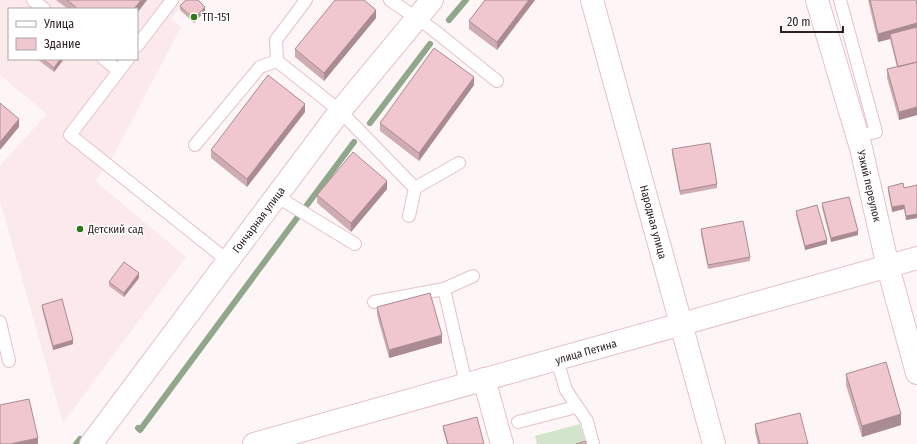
<svg xmlns="http://www.w3.org/2000/svg" width="917" height="444" font-family="'Fira Sans Condensed',sans-serif">
	<style>
		.built { fill: #fce9ec; fill-rule: evenodd }
		.green { fill: #d0e5cb }
		.lines { fill: none; stroke-linecap: round; stroke-linejoin: round }
		.stream { stroke: #90a78b; stroke-width: 6 }
		.service-casing { stroke: #e6c1c8; stroke-width: 14 }
		.minor-casing { stroke: #e6c1c8; stroke-width: 24 }
		.tertiary-casing { stroke: #e6c1c8; stroke-width: 24 }
		.service { stroke: #fff; stroke-width: 12 }
		.minor { stroke: #fff; stroke-width: 22 }
		.tertiary { stroke: #fff; stroke-width: 22 }
		.wall { fill: #cfabb2 }
		.shaded-wall { fill: #a98b91 }
		.building { fill: #f1c7cf; stroke: #a98b91 }
		.poi-dot { fill: #2f771b; stroke: #fff; stroke-width: 1.5 }
		.labels { text-anchor: middle; dominant-baseline: central; stroke-width: 3; stroke-linejoin: round; paint-order: stroke }
		.poi-label { font-size: 11px; fill: #2e2124; stroke: #fff; text-anchor: start }
		.street-label { font-size: 11px; fill: #2e2124; stroke: #fff }
	</style>
	<rect width="100%" height="100%" fill="#fdf5f6"/>
	<path class="built" d="M0 0H186L171 19 181 27 112 158 95 181 186 257 63 423 0 201V166L47 114 0 75ZM9 9H137V59H9Z"/>
	<path class="green" d="M580 424 586 444H537L535 436Z"/>
	<g class="lines">
		<path class="stream" d="M449 20 466 0
			M370 123 430 44
			M304 209 354 142
			M138 428 140 430 297 218
			M76 444 80 439"/>
		<g class="service-casing">
			<path id="service" d="M33 0 44 9
				M390 0 431 28 497 81
				M840 0 876 132 857 136
				M137 46 172 0
				M104 59 119 71
				M128 59 70 135 228 261
				M277 61 276 40 306 0
				M195 145 260 67 277 61 340 111 415 188 409 216
				M415 188 459 163
				M276 196 355 244
				M374 302 444 289
				M0 322 9 361
				M557 360 566 390 587 421 593 444
				M466 384 444 289 473 276
				M518 422 576 407"/>
		</g>
		<g class="minor-casing">
			<path id="minor" d="M592 0 714 444
				M817 0 861 148 888 267 917 373
				M484 379 502 444
				M91 444 340 111 432 0"/>
		</g>
		<g class="tertiary-casing">
			<path id="tertiary" d="M254 444 917 258"/>
		</g>
		<use href="#service" class="service"/>
		<use href="#minor" class="minor"/>
		<use href="#tertiary" class="tertiary"/>
	</g>
	<path class="wall" d="M56 0H147L137 13V9H68Z
		M485 0H535L497 50 469 29V21Z
		M868 0H916L917 5V115L899 120 887 78V69L897 67 890 39 878 42Z
		M180 6 205 11 194 23 180 10Z
		M376 18 324 81 295 57V49Z
		M37 59H64L54 72Z
		M474 85 419 161 380 131V123Z
		M305 112 247 187 211 158V150Z
		M672 149 717 184V188L680 195 672 153Z
		M917 185V218L906 220 904 209 892 212 888 191V187L904 188Z
		M387 189 351 232 317 203V195Z
		M822 203 858 235 831 242 822 208Z
		M796 211 827 244 805 250 796 215Z
		M701 229 750 257V261L708 269 701 234Z
		M139 278 124 297 109 286V282Z
		M42 305 73 344 53 350 42 309Z
		M377 307 442 343 389 358 377 315Z
		M846 374 901 425 862 437 846 385Z
		M755 424 808 444H758L755 432Z
		M443 426 484 444H447L443 430Z"/>
	<path class="shaded-wall" d="M141 0H147L137 13V9H134Z
		M529 0H535L497 50V42Z
		M205 7V11L194 23V19Z
		M376 10V18L324 81V73Z
		M917 23V31L890 34V39L878 42V34Z
		M60 59H64L54 72V68Z
		M474 77V85L419 161V153Z
		M305 104V112L247 187V179Z
		M917 107V115L899 120V112Z
		M19 119V127L0 150V142Z
		M387 181V189L351 232V223Z
		M904 205V209L892 212V207Z
		M917 214V218L906 220V216Z
		M858 231V235L831 242V238Z
		M827 240V244L805 250V246Z
		M139 273V278L124 297V293Z
		M442 335V343L389 358V350Z
		M73 340V344L53 350V346Z
		M901 414V425L862 437V426Z
		M38 438V444H10Z"/>
	<path class="building" d="M67 0H141L134 9H78Z
		M186 0H198L205 7 194 19 180 6Z
		M335 0H364L376 10 324 73 295 49Z
		M485 0H529L497 42 469 21Z
		M870 0H916L917 5V23L878 34Z
		M917 27V62L898 67 890 34Z
		M434 48 474 77 419 153 380 123Z
		M43 59H60L54 68Z
		M917 62V107L899 112 887 69Z
		M268 75 305 104 247 179 211 150Z
		M0 103 19 119 0 142Z
		M710 143 717 184 680 191 672 149Z
		M353 152 387 181 351 223 317 195Z
		M903 183 904 188 917 185V214L906 216 904 205 892 207 888 187Z
		M849 197 858 231 831 238 822 203Z
		M817 205 827 240 805 246 796 211Z
		M743 221 750 257 708 265 701 229Z
		M124 262 139 273 124 293 109 282Z
		M430 293 442 335 389 350 377 307Z
		M62 299 73 340 53 346 42 305Z
		M886 362 901 414 862 426 846 374Z
		M29 399 38 438 10 444H0V405Z
		M800 413 808 444H760L755 424Z
		M477 417 484 444H448L443 426Z
		M586 441V444H576Z"/>
	<g class="poi-dot">
		<circle cx="194" cy="17" r="4"/>
		<circle cx="80" cy="229" r="4"/>
	</g>
	<g class="labels">
		<g class="poi-label">
			<text x="202" y="17">ТП-151</text>
			<text x="88" y="229">Детский сад</text>
		</g>
		<g class="street-label">
			<text transform="translate(869 186) rotate(77)">Узкий переулок</text>
			<text transform="translate(259 220) rotate(-53)">Гончарная улица</text>
			<text transform="translate(653 222) rotate(75)">Народная улица</text>
			<text transform="translate(586 352) rotate(-16)">улица Петина</text>
		</g>
	</g>
	<rect x="8" y="8" width="130" height="52" fill="#ffffff" stroke="#aba6a7"/>
	<rect x="16" y="21" width="20" height="6" fill="#ffffff" stroke="#aba6a7"/>
	<text x="44" y="28" font-size="12" fill="#2e2124">Улица</text>
	<rect x="16" y="38" width="20" height="12" fill="#f1c7cf" stroke="#aba6a7"/>
	<text x="44" y="48" font-size="12" fill="#2e2124">Здание</text>
	<path d="M781 26v6h62v-6" fill="none" stroke="#2e2124" stroke-width="2"/>
	<text x="787" y="26" font-size="12" fill="#2e2124" stroke="#ffffff" stroke-width="3" paint-order="stroke">20 m</text>
</svg>
